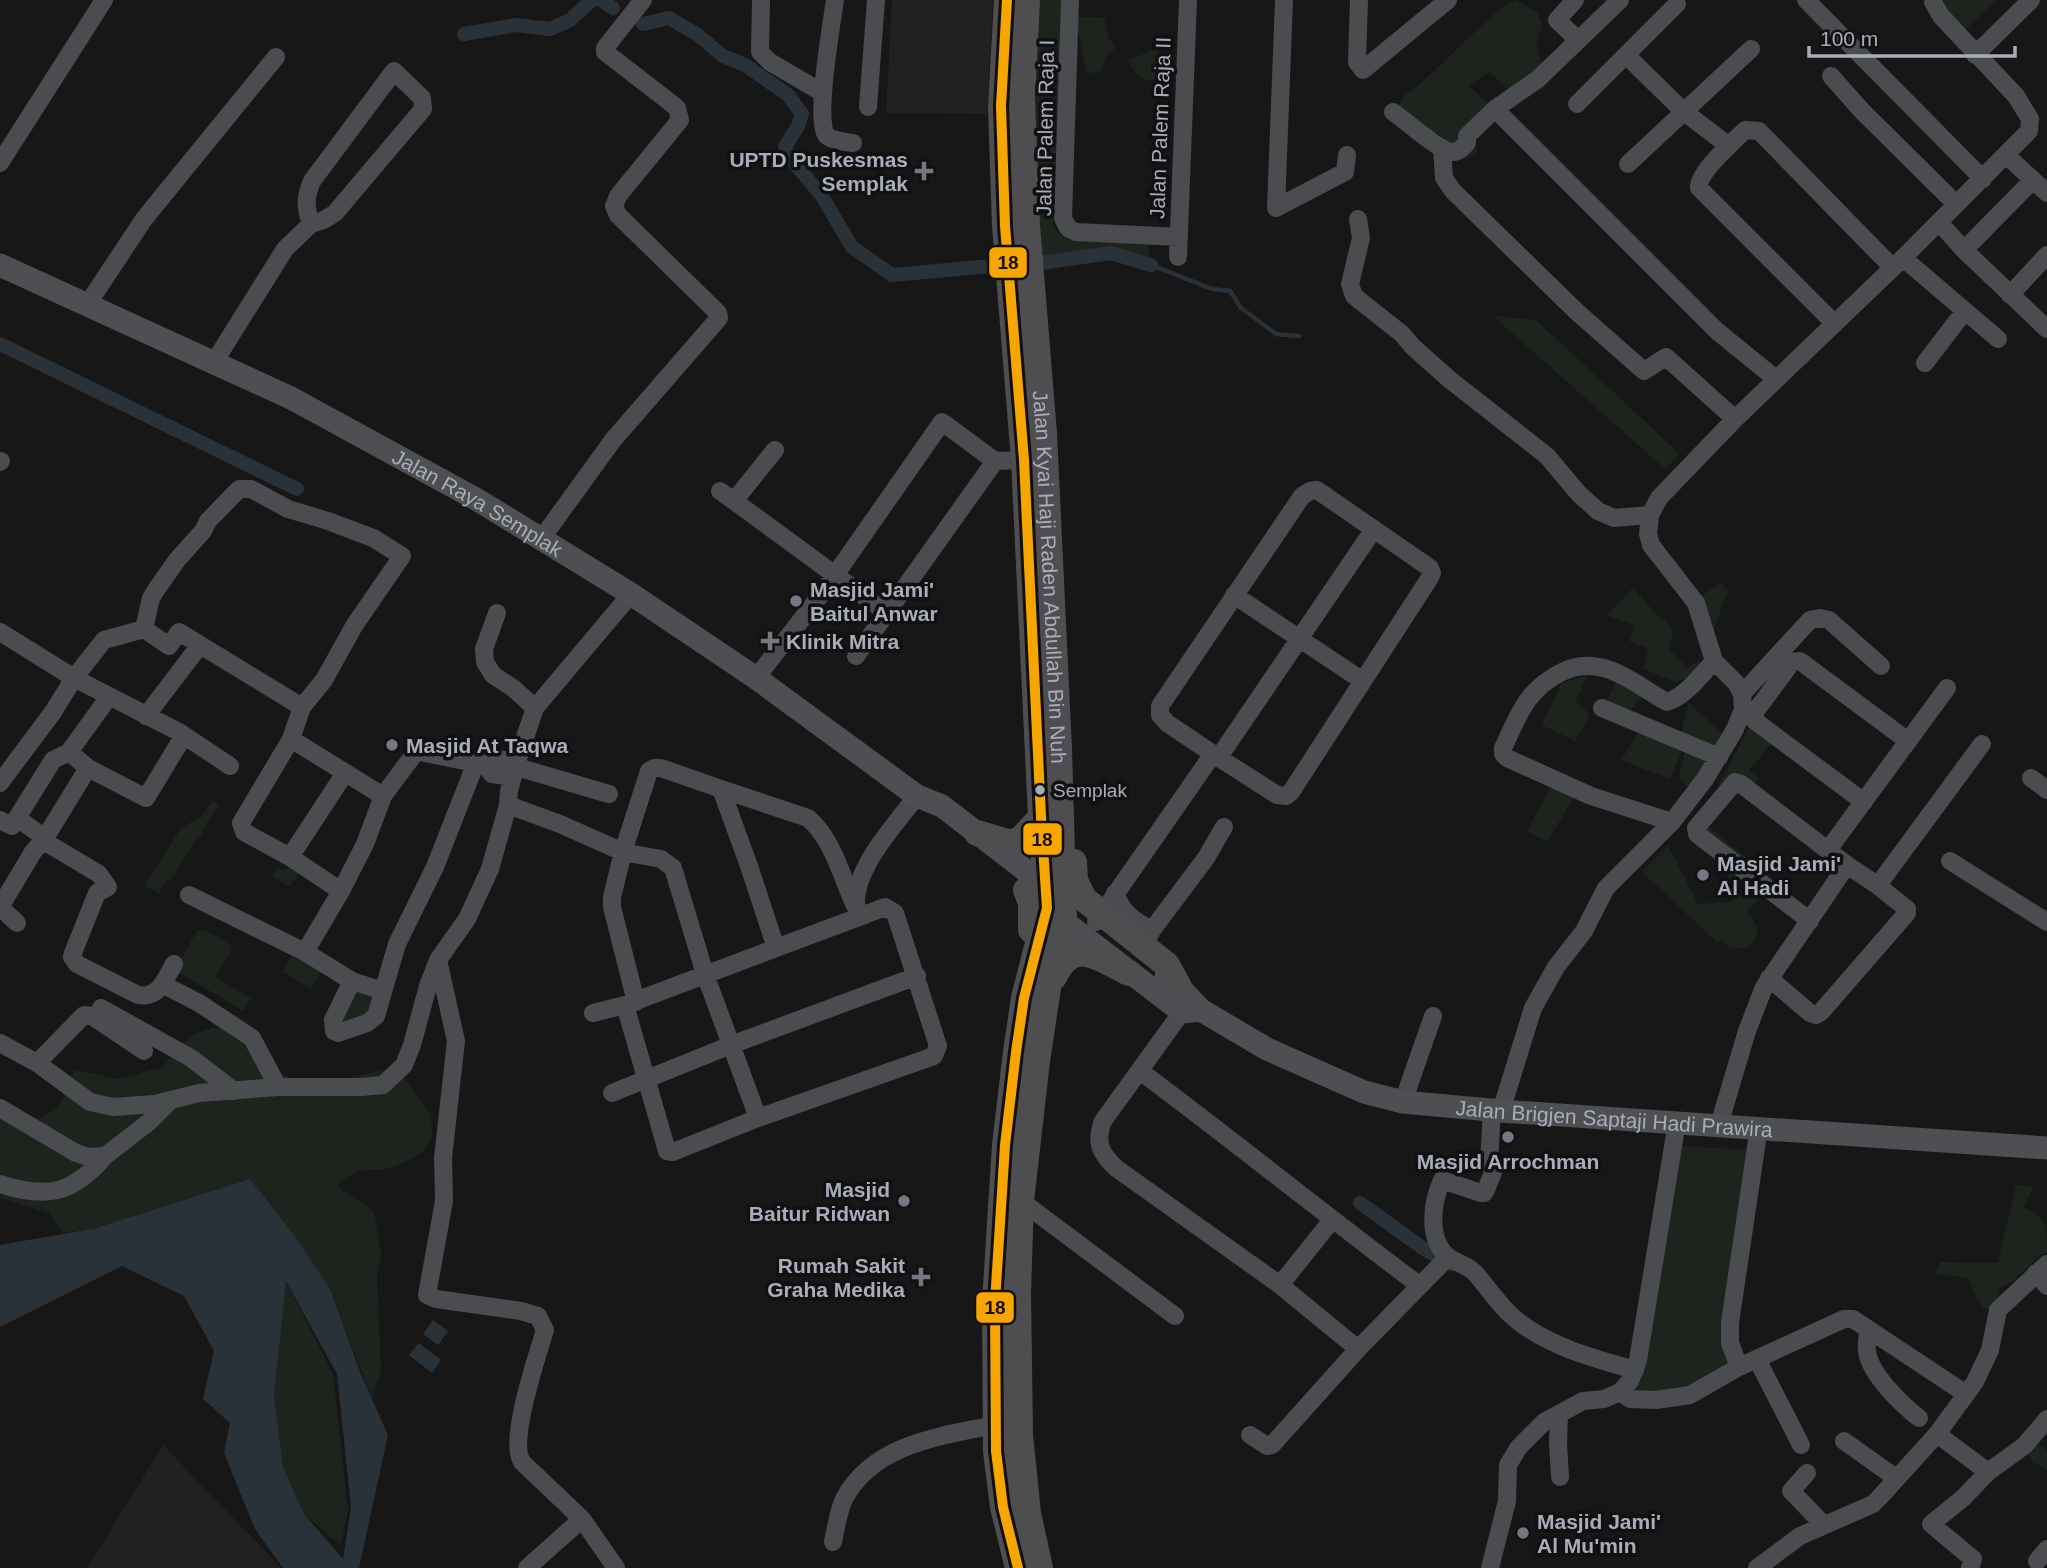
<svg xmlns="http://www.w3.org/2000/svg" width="2047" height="1568" font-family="Arial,sans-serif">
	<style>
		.built { fill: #212123 }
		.green { fill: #1d241e }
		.water { fill: #2a3239; fill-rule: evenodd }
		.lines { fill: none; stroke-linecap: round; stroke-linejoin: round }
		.stream { stroke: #2a3239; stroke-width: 4.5 }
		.canal { stroke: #2a3239; stroke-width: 14 }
		.minor { stroke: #4b4c50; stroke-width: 18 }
		.major { stroke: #4d4f52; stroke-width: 23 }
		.highway { stroke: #4e4e51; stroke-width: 26 }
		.bus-1-casing { stroke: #111113; stroke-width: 16 }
		.bus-1 { stroke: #f7a600; stroke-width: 10 }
		.poi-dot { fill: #757880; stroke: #111113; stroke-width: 2.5 }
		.bus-dot { fill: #a8adb8; stroke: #111113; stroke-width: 2.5 }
		.labels { text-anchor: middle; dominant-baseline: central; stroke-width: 7; stroke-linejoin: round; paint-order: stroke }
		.bus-label { font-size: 19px; fill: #a8adb8; stroke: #111113; text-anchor: start }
		.street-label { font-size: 21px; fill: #a8adb8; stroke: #111113 }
		.poi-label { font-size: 21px; font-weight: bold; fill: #a8adb8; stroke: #111113; text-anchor: start }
		.line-badge { stroke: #111113; stroke-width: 2.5 }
		.pale-badge-label { font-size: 19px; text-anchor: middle; font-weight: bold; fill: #111 }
	</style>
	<rect width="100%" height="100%" fill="#171717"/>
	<path class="built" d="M892 0H993L987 114 886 113Z
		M163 1445 281 1568H87Z"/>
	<path class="green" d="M1007 0H1062L1053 225 1059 234 1087 238 1148 243 1151 265 1111 253 1040 263Z
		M1516 0 1538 13 1542 25 1536 45 1542 64 1511 92 1489 72 1469 86 1492 108 1469 131 1477 152 1468 158 1448 155 1440 135 1396 115 1403 96 1416 88 1498 10Z
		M1945 0H1997L1967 28H1963L1943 6Z
		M1075 17 1104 18 1109 39 1116 47 1105 58 1100 72 1087 73Z
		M1157 49 1164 67 1156 80C1140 83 1135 73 1128 60Z
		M1493 316 1536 320 1680 454 1665 469Z
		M1721 583 1728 591 1712 634 1699 597Z
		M1633 588 1656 614 1666 620 1673 631 1669 649 1687 668 1702 659 1689 677 1676 682 1643 669 1648 648 1629 641 1634 625 1607 615Z
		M1620 673 1649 690 1626 714 1605 705Z
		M1588 674 1575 702 1590 714 1575 741 1542 725 1561 684Z
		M1688 702 1723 734 1714 749 1681 735Z
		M1756 715 1780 734 1749 770 1759 779 1746 791 1726 795 1719 784Z
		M1639 732 1682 751 1670 779 1621 760Z
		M1685 751 1713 763 1691 790 1679 778Z
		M1558 773 1582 784 1547 842 1527 831Z
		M212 800 219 805 203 829 202 836 196 840 170 881 167 879 159 893 144 886 181 828 202 816Z
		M1709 827 1776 882 1746 912C1760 923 1761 937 1747 948L1731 949 1721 939 1717 942 1642 872 1668 845 1698 904 1731 902 1751 884 1744 875 1732 890 1721 852 1711 847 1697 848 1698 835Z
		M290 867 299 872 290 887 272 876 277 868 282 870Z
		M198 929 204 932 205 930 233 946 216 977 251 999 243 1011 175 970Z
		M295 950 323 966 311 989 283 972Z
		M355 988 375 997 368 1017 339 1024Z
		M212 1028H235L278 1073 298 1081 320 1084 385 1070 405 1080 431 1115 432 1136 422 1152 404 1163 382 1170H362L345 1178 338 1184 342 1190 374 1211 381 1254 377 1273 381 1371 372 1399 330 1289 250 1179 96 1228 63 1233 49 1213 0 1198V1118L17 1123 38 1119 58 1108 75 1070 119 1079 162 1067 192 1035Z
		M1681 1146 1751 1150 1734 1364 1681 1393 1634 1395Z
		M2016 1185 2034 1187 2023 1207C2047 1219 2047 1224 2047 1252L2039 1256 2014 1280 1997 1290 2003 1300 1994 1310 1984 1308 1975 1295 1969 1278 1936 1274 1940 1262 1998 1263Z
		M285 1280 333 1374 348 1510 341 1545 304 1514 283 1467 274 1395Z
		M2029 1444 2044 1447 2047 1453V1469L2032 1462 2027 1451Z"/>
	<path class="water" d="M250 1179 297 1239 330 1289 362 1377 388 1435 359 1568H283L255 1529 224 1453 230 1423 203 1399 214 1351 184 1296 122 1266 0 1327V1245L96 1228ZM286 1281 337 1374 351 1507 343 1559 304 1514 283 1467 274 1395Z
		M433 1320 448 1331 438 1345 423 1334Z
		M419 1343 441 1360 432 1373 409 1355Z"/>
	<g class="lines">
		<path class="stream" d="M1151 265 1212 289 1230 291 1241 308 1276 334 1299 336"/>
		<path class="canal" d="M601 0 613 8
			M643 24 669 18 698 35 723 56 745 65 788 95 802 114 798 126 785 147 795 164 822 196 852 247 892 275 992 266
			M464 34 516 25 550 29 570 20 592 0
			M1040 263 1111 253 1151 265
			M0 344 297 489
			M1360 1203 1424 1249 1451 1264"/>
		<path class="minor" d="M761 0 760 52 770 62 823 93
			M835 0C832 21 814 124 827 136 833 141 846 142 853 143
			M1070 0 1063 218 1068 228 1076 232 1179 237
			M1284 0 1276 208 1345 172 1347 155
			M1359 0 1357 62 1363 70 1448 0
			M1575 0 1557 20 1578 40
			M1806 0 1983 179
			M1626 55 1683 111 1729 146
			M1975 55 2031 0
			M1831 76 1862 111 1956 204
			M1577 104 1677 4
			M868 107 876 0
			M1495 109 1717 331 1776 379
			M1393 112C1405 120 1441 153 1453 152 1459 152 1463 147 1467 143V136L1495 109 1538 79 1620 0
			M1442 148 1444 178 1453 191 1577 312 1644 371 1666 357 1735 419
			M2006 155 2047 193
			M0 163 104 0
			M1628 164 1751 49
			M1358 219 1361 238 1350 284 1354 296 1402 334 1413 347 1449 379 1547 456 1579 494 1598 511 1614 518 1650 515
			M1939 222 1964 250 2047 329
			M1964 250 2028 185
			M1178 257 1188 0
			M1903 258 1998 339
			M2010 295 2047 255
			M87 305 144 219 276 57
			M1835 324 1699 188C1697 173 1734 141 1745 130L1759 131 1892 267
			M1925 363 1964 312
			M213 364 285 249 311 224C305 206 305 198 312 181L394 71 422 98 423 109 335 213 324 220 311 224
			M775 450 734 501 887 613
			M0 462 1 461
			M720 491 734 501
			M542 538 613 440 719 318 718 313 618 215 614 206 618 196 680 120 677 108 667 100 605 52V48L643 0
			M1234 595 1363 681
			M497 613 484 649 485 662 493 675 513 688 535 708
			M144 629 169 646 179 632 302 707
			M0 632 74 678 53 712 0 783
			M856 656 995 461
			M756 678 826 588 942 422 995 461 1024 460
			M1742 694 1810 620 1820 618 1829 620 1881 666
			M1602 708 1719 757
			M146 716 200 645
			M291 739 383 796
			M69 752 108 698
			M1219 757 1374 529
			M230 766 179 732 74 678 104 640 144 629 151 598 156 590 177 560 203 531 208 521 239 489H251L288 509 328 521 373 538 402 556 354 626 324 680 302 707 291 739 241 823 244 832 290 857 341 891
			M517 767 609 794
			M513 777 492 774 485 765 493 759 517 761
			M2031 778 2047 790
			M721 789 808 818C833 839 842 878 855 906
			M1864 802 1755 721V712L1792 662 1800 661 1908 741
			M508 805 560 824 623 852 612 897V907L636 1002
			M17 818 45 838 33 852 0 907 17 923
			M0 820 12 826 53 760 69 752 88 768 146 798 183 737
			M1672 822 1591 796 1507 758 1503 754V748C1519 714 1527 689 1562 672 1578 664 1593 664 1610 670 1630 677 1648 692 1667 702 1686 696 1701 675 1714 661
			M45 838 88 768
			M41 844 47 843 99 874 108 887 97 893 73 953 72 957 77 964 138 995C159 999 165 979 174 964
			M1828 850 1947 688
			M290 857 345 773
			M1950 861 2047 922
			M1115 893C1123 913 1133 921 1152 930
			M189 895 305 952 352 981
			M1810 921 1697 834 1696 828 1735 782 1741 784 1847 865
			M1096 922 1213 754 1167 723 1160 715V706L1302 496 1310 491 1317 490 1430 568 1432 573 1429 579 1291 792 1286 796 1277 795 1213 754
			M1144 945 1152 930 1206 858 1224 827
			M776 948 625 1005 667 1151 673 1152 758 1118 934 1056 938 1046 895 913 885 907 859 917
			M305 952 341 891 365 844 383 796 415 753 420 752 485 765
			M438 960 456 1041 443 1158 444 1201 427 1295 436 1299 521 1311 538 1316 545 1330C537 1357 508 1440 522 1462L582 1519 616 1568
			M1769 978 1810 1013 1816 1015 1821 1012 1907 913V909L1877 885
			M162 984 199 1003 252 1038 278 1087
			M383 991 352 981 333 1020 334 1031 338 1033 367 1023 376 1016 397 944 435 867 475 765
			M1189 1002 1103 1121C1095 1142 1100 1153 1116 1168L1280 1285 1358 1349
			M101 1008 191 1058 234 1091
			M593 1013 625 1005
			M0 1043 37 1063 90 1102 113 1107 155 1104 199 1093 278 1087H361L383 1085 404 1065 412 1045 428 986 438 960 467 919 490 869 508 805 509 791 517 761 535 708 631 594
			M37 1063 84 1015 92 1016 144 1051
			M1140 1071C1234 1141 1325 1215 1419 1285
			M612 1093 731 1045 917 976
			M1403 1102 1433 1016
			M0 1108 76 1153 88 1157 105 1156 149 1122 169 1102
			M1492 1110 1489 1163 1493 1172 1486 1190 1484 1193H1481L1442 1180C1432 1202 1427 1238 1447 1256 1455 1263 1466 1264 1474 1272 1487 1286 1498 1304 1513 1317 1546 1346 1593 1358 1635 1370
			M1501 1111 1533 1008 1556 967 1584 931 1606 888 1672 822 1705 779 1734 731 1743 710 1742 694 1736 683 1714 661 1696 603 1651 545 1648 534 1650 515 1659 498 1735 419 1903 258 2029 131 2030 119 2016 96 1941 16 1933 2 1934 0
			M758 1118 705 974 673 868 661 859 623 852 649 771 654 768H661L721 789 749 866 776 948 859 917C843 879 895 825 917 796
			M1719 1125 1747 1031 1764 987 1847 865 1877 885 1881 881 1982 744
			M0 1184C47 1199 73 1194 105 1156
			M1021 1201 1175 1316
			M2036 1273 2047 1286
			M1280 1285 1332 1220
			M1868 1329 1966 1394
			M1757 1359 1801 1445
			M1739 1367 1730 1343V1323L1759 1127
			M1620 1392 1630 1381 1638 1360 1677 1122
			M1559 1415 1558 1444 1560 1477
			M1937 1434 1988 1472 1963 1498 1931 1524 1973 1559 1970 1568
			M1250 1435 1267 1446 1272 1445 1358 1349 1448 1257
			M1844 1441 1896 1478
			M1988 1472 2024 1446 2047 1419
			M1807 1473 1791 1491 1824 1525
			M833 1542C836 1528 838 1512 844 1499 873 1444 940 1436 995 1425
			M2037 1561 2047 1549
			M527 1568 582 1519
			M1490 1568 1507 1501 1508 1465 1519 1447 1544 1422 1583 1401 1604 1399 1620 1392 1630 1399 1656 1400 1690 1395 1739 1367 1844 1319H1853L1868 1329C1868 1336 1866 1345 1867 1352 1871 1375 1901 1404 1919 1418
			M1757 1568 1800 1536 1873 1504 1879 1498 1937 1434 1975 1382 1990 1350 1998 1310 2047 1264"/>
		<g class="major">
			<path id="s1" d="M0 265 291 398 476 499 631 594 756 678 917 796 942 806 1055 893"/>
			<path d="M1053 913 1182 1012 1201 1010"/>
			<path id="s2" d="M1166 977 1179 987 1201 1010 1267 1049 1364 1092 1403 1102 1501 1111 2047 1148"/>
		</g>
		<g class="highway">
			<path d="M1007 0 1001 106 1005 226 1024 460 1041 817 1047 908 1024 998 1016 1052 1005 1145 995 1302 996 1451 1003 1507 1018 1568"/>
			<path id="s3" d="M1027 0 1022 100 1027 225 1044 433 1059 749 1064 922 1048 988 1037 1061 1021 1201 1018 1293 1020 1435 1028 1513 1040 1568"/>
			<path d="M977 833 1011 843 1022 838 1041 817"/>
			<path d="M1074 862 1075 880 1084 899 1167 965 1179 987"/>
			<path d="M1026 890 1031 903V930"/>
			<path d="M1054 977C1074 936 1098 958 1129 973"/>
		</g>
		<g class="bus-1-casing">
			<path id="bus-1" d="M1007 0 1001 106 1005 226 1024 460 1041 817 1047 908 1024 998 1016 1052 1005 1145 995 1302 996 1451 1003 1507 1018 1568"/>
		</g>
		<use href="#bus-1" class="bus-1"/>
	</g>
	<g class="poi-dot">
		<path d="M920.5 160.5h7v7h7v7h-7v7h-7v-7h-7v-7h7z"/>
		<circle cx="796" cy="601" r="7"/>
		<path d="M766.5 630.5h7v7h7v7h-7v7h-7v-7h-7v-7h7z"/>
		<circle cx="392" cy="745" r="7"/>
		<circle cx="1703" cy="875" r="7"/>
		<circle cx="1508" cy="1137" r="7"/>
		<circle cx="904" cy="1201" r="7"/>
		<path d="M917.5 1266.5h7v7h7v7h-7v7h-7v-7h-7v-7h7z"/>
		<circle cx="1523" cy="1533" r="7"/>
	</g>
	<circle class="bus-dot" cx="1040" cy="790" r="6"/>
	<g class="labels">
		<g class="bus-label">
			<text x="1053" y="790">Semplak</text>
		</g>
		<g class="street-label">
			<text transform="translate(1045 128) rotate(-89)">Jalan Palem Raja I</text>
			<text transform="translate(1160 128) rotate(-88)">Jalan Palem Raja II</text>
			<text stroke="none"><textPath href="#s1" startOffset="534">Jalan Raya Semplak</textPath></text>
			<text stroke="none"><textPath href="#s3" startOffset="578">Jalan Kyai Haji Raden Abdullah Bin Nuh</textPath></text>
			<text stroke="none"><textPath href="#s2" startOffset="483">Jalan Brigjen Saptaji Hadi Prawira</textPath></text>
		</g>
		<g class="poi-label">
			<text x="908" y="159" text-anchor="end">UPTD Puskesmas<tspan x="908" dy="24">Semplak</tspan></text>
			<text x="810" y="589">Masjid Jami'<tspan x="810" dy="24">Baitul Anwar</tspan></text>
			<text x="786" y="641">Klinik Mitra</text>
			<text x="406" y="745">Masjid At Taqwa</text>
			<text x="1717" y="863">Masjid Jami'<tspan x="1717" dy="24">Al Hadi</tspan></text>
			<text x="1508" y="1161" text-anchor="middle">Masjid Arrochman</text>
			<text x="890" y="1189" text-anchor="end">Masjid<tspan x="890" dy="24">Baitur Ridwan</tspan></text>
			<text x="905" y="1265" text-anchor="end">Rumah Sakit<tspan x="905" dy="24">Graha Medika</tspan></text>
			<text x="1537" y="1521">Masjid Jami'<tspan x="1537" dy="24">Al Mu'min</tspan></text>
		</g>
	</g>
	<g class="line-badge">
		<rect x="988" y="246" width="40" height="33" rx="7" fill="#f7a600"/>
		<rect x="1022" y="822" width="41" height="34" rx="7" fill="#f7a600"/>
		<rect x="975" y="1291" width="40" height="33" rx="7" fill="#f7a600"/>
	</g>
	<g class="pale-badge-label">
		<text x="1008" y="269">18</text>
		<text x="1042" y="846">18</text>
		<text x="995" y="1314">18</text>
	</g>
	<path d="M1809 46v10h206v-10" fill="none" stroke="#a8adb8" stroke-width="3.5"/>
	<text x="1820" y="46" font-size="21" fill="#a8adb8" stroke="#111113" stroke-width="5" paint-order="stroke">100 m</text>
</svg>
